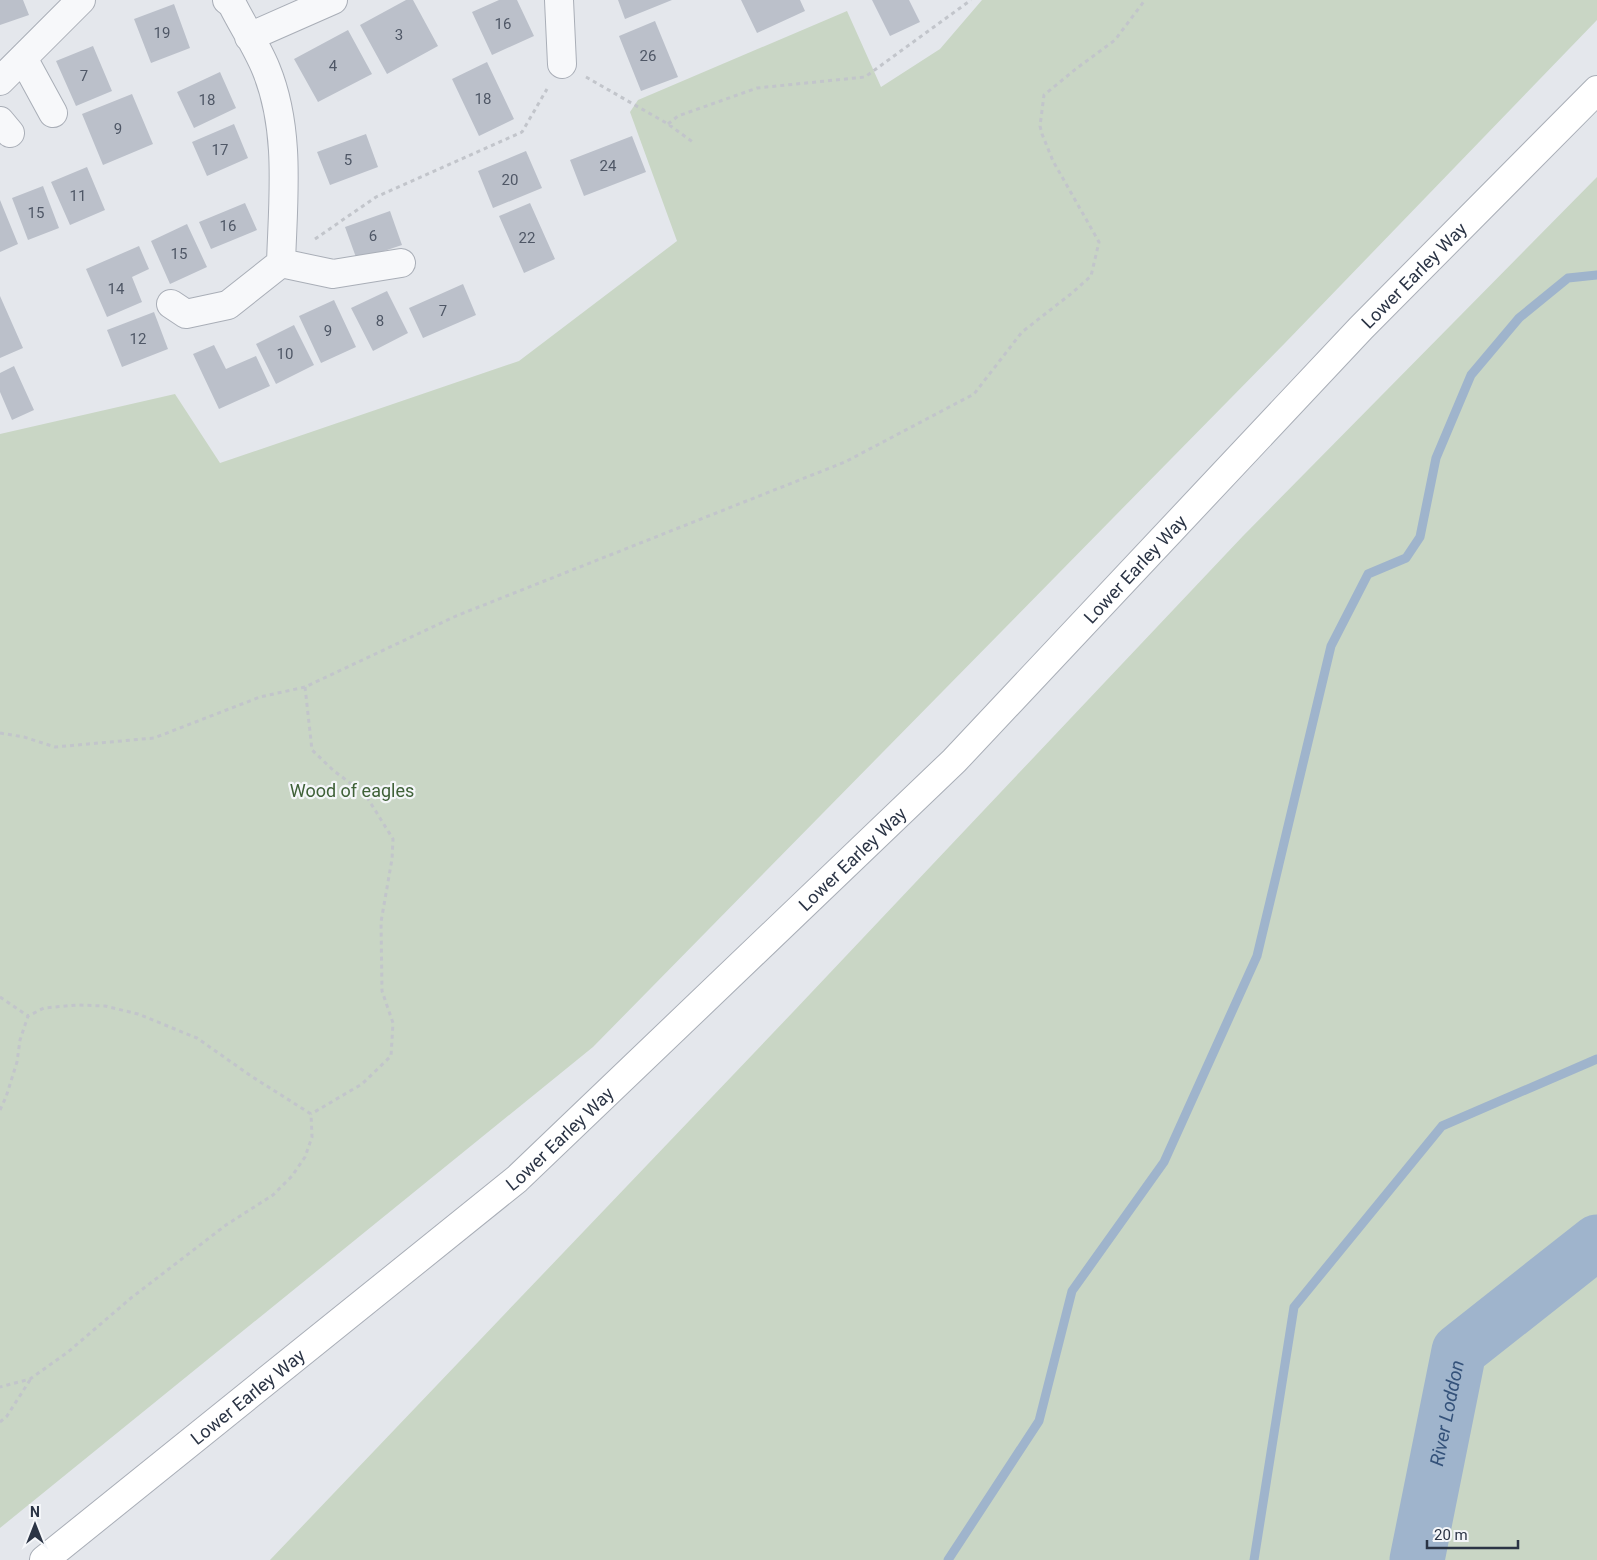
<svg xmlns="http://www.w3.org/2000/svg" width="1597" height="1560" font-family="Roboto,sans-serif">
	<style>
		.green { fill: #c9d6c5 }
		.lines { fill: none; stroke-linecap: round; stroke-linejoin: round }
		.stream { stroke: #9fb4cc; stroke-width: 9 }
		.river { stroke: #9fb4cc; stroke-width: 55 }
		.building { fill: #bbc0ca }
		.minor-casing { stroke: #a9aeb7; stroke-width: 30 }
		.secondary-casing { stroke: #a9aeb7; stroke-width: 30 }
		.path { stroke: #c2c5cb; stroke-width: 3; stroke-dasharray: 4 4; stroke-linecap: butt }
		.minor { stroke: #f7f8fa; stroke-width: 28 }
		.secondary { stroke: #fff; stroke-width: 28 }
		.labels { text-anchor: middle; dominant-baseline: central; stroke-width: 4.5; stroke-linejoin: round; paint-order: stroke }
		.number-label { font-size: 15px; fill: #4f5766 }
		.street-label { font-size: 18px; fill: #2b3445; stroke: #f4f6f9 }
		.park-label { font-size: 18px; fill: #3f6138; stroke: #f4f6f9 }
		.water-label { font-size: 19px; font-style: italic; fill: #34527a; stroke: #f4f6f9 }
	</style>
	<rect width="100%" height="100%" fill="#e4e7ec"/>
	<path class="green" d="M982 0H1597V20L1285 343 593 1047 0 1528V434L175 394 220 463 519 361 677 241 630 112 638 100 847 11 881 87 940 49Z
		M1597 177V1560H270L793 1012 1243 536Z"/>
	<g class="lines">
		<path class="stream" d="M948 1560 1039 1421 1072 1291 1164 1162 1257 956 1331 646 1368 574 1406 558 1420 537 1436 458 1471 375 1519 318 1568 278 1597 275
			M1254 1560 1294 1307 1442 1126 1597 1059"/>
		<path class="river" id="s1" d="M1417 1560 1459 1351 1597 1242"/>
	</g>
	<path class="building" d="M0 0H23L29 15 0 25Z
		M406 0H413L438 46 387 74 360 25Z
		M499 0H517L534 36 492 55 472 12Z
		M618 0H672L625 19Z
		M741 0H800L805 11 757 33Z
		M872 0H909L920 22 890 36Z
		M174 4 190 48 151 63 134 19Z
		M655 21 678 77 641 91 619 36Z
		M348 30 372 74 318 102 294 59Z
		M93 46 112 91 76 106 56 61Z
		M487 62 514 119 479 136 452 79Z
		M220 72 236 108 194 128 177 92Z
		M132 94 153 144 103 165 82 114Z
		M234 124 248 158 207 176 192 142Z
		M366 134 378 167 330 185 317 152Z
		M632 136 646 172 584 196 570 160Z
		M526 151 542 188 493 208 478 171Z
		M87 167 105 210 70 225 51 182Z
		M43 186 59 228 28 240 12 198Z
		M0 200 18 244 0 252Z
		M245 203 257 230 211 249 199 222Z
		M530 203 555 259 524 273 499 216Z
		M390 211 402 245 357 260 345 227Z
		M187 224 207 267 170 284 151 241Z
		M139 246 149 269 132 277 142 302 107 317 86 269Z
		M463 284 476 315 423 338 409 308Z
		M387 291 408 333 373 351 351 308Z
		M0 296 23 348 0 358Z
		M334 300 356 347 321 363 299 316Z
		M154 312 168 349 122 367 107 330Z
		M294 325 314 365 276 384 256 344Z
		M214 345 226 369 256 356 270 386 219 409 193 354Z
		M14 366 34 410 12 420 0 392V373Z"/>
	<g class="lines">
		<g class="minor-casing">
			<path id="minor" d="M559 0 562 64
				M249 37 333 0
				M23 58 53 113
				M0 81 81 0
				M0 121 10 133
				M281 263 333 274 401 263
				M171 304 186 314 228 305 281 263C283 199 291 130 266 69 257 47 243 26 232 4L227 0"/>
		</g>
		<g class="secondary-casing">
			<g id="secondary">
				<path id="s2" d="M44 1560 517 1179 954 761 1361 328 1597 90"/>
			</g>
		</g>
		<path class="path" d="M586 77 668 124 694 143
			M668 124 678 116 757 88 865 77 971 0
			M315 239 376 197 522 132 547 89
			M305 687 312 750 334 771 365 794 393 839 392 859 381 922 382 991 393 1023 391 1056 362 1084 311 1114
			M0 733 24 737 55 747 154 738 260 697 305 687 456 616 845 462 974 394 1022 332 1072 293 1091 276 1099 242 1053 161 1042 134 1040 126 1044 95 1077 68 1115 40 1145 0
			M0 997 28 1016
			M0 1110 6 1097 17 1062 20 1040 28 1016 44 1008 77 1005 105 1006 138 1014 197 1038 251 1076 311 1114 312 1137 305 1157 292 1176 273 1195 226 1225 131 1298 68 1352 30 1379 0 1387
			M0 1422 7 1416 30 1380"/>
		<use href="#minor" class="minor"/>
		<use href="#secondary" class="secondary"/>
	</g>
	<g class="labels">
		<g class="number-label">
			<text x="503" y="24">16</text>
			<text x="162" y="33">19</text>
			<text x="399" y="35">3</text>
			<text x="648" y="56">26</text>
			<text x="333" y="66">4</text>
			<text x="84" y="76">7</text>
			<text x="483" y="99">18</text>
			<text x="207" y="100">18</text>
			<text x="118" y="129">9</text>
			<text x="220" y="150">17</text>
			<text x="348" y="160">5</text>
			<text x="608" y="166">24</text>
			<text x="510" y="180">20</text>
			<text x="78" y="196">11</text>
			<text x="36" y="213">15</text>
			<text x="228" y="226">16</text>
			<text x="373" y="236">6</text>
			<text x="527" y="238">22</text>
			<text x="179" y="254">15</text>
			<text x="116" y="289">14</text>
			<text x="443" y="311">7</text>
			<text x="380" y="321">8</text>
			<text x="328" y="331">9</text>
			<text x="138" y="339">12</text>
			<text x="285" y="354">10</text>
		</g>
		<g class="street-label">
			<text stroke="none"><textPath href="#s2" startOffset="1881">Lower Earley Way</textPath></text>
			<text stroke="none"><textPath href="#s2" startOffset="1476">Lower Earley Way</textPath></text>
			<text stroke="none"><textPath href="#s2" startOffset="1071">Lower Earley Way</textPath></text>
			<text stroke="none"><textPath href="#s2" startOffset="666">Lower Earley Way</textPath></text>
			<text stroke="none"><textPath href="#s2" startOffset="261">Lower Earley Way</textPath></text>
		</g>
		<g class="park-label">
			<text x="352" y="790">Wood of eagles</text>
		</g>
		<g class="water-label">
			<text stroke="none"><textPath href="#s1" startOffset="150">River Loddon</textPath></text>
		</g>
	</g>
	<g transform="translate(35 1525)" stroke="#f4f6f9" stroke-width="4" paint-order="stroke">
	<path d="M0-4L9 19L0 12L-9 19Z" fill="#2b3445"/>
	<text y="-8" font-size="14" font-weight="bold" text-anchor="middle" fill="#2b3445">N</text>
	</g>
	<path d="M1427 1540v8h91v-8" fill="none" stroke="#2b3445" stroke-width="2.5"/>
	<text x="1434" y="1540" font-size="15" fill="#2b3445" stroke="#f4f6f9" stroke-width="4" paint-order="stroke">20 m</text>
</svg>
